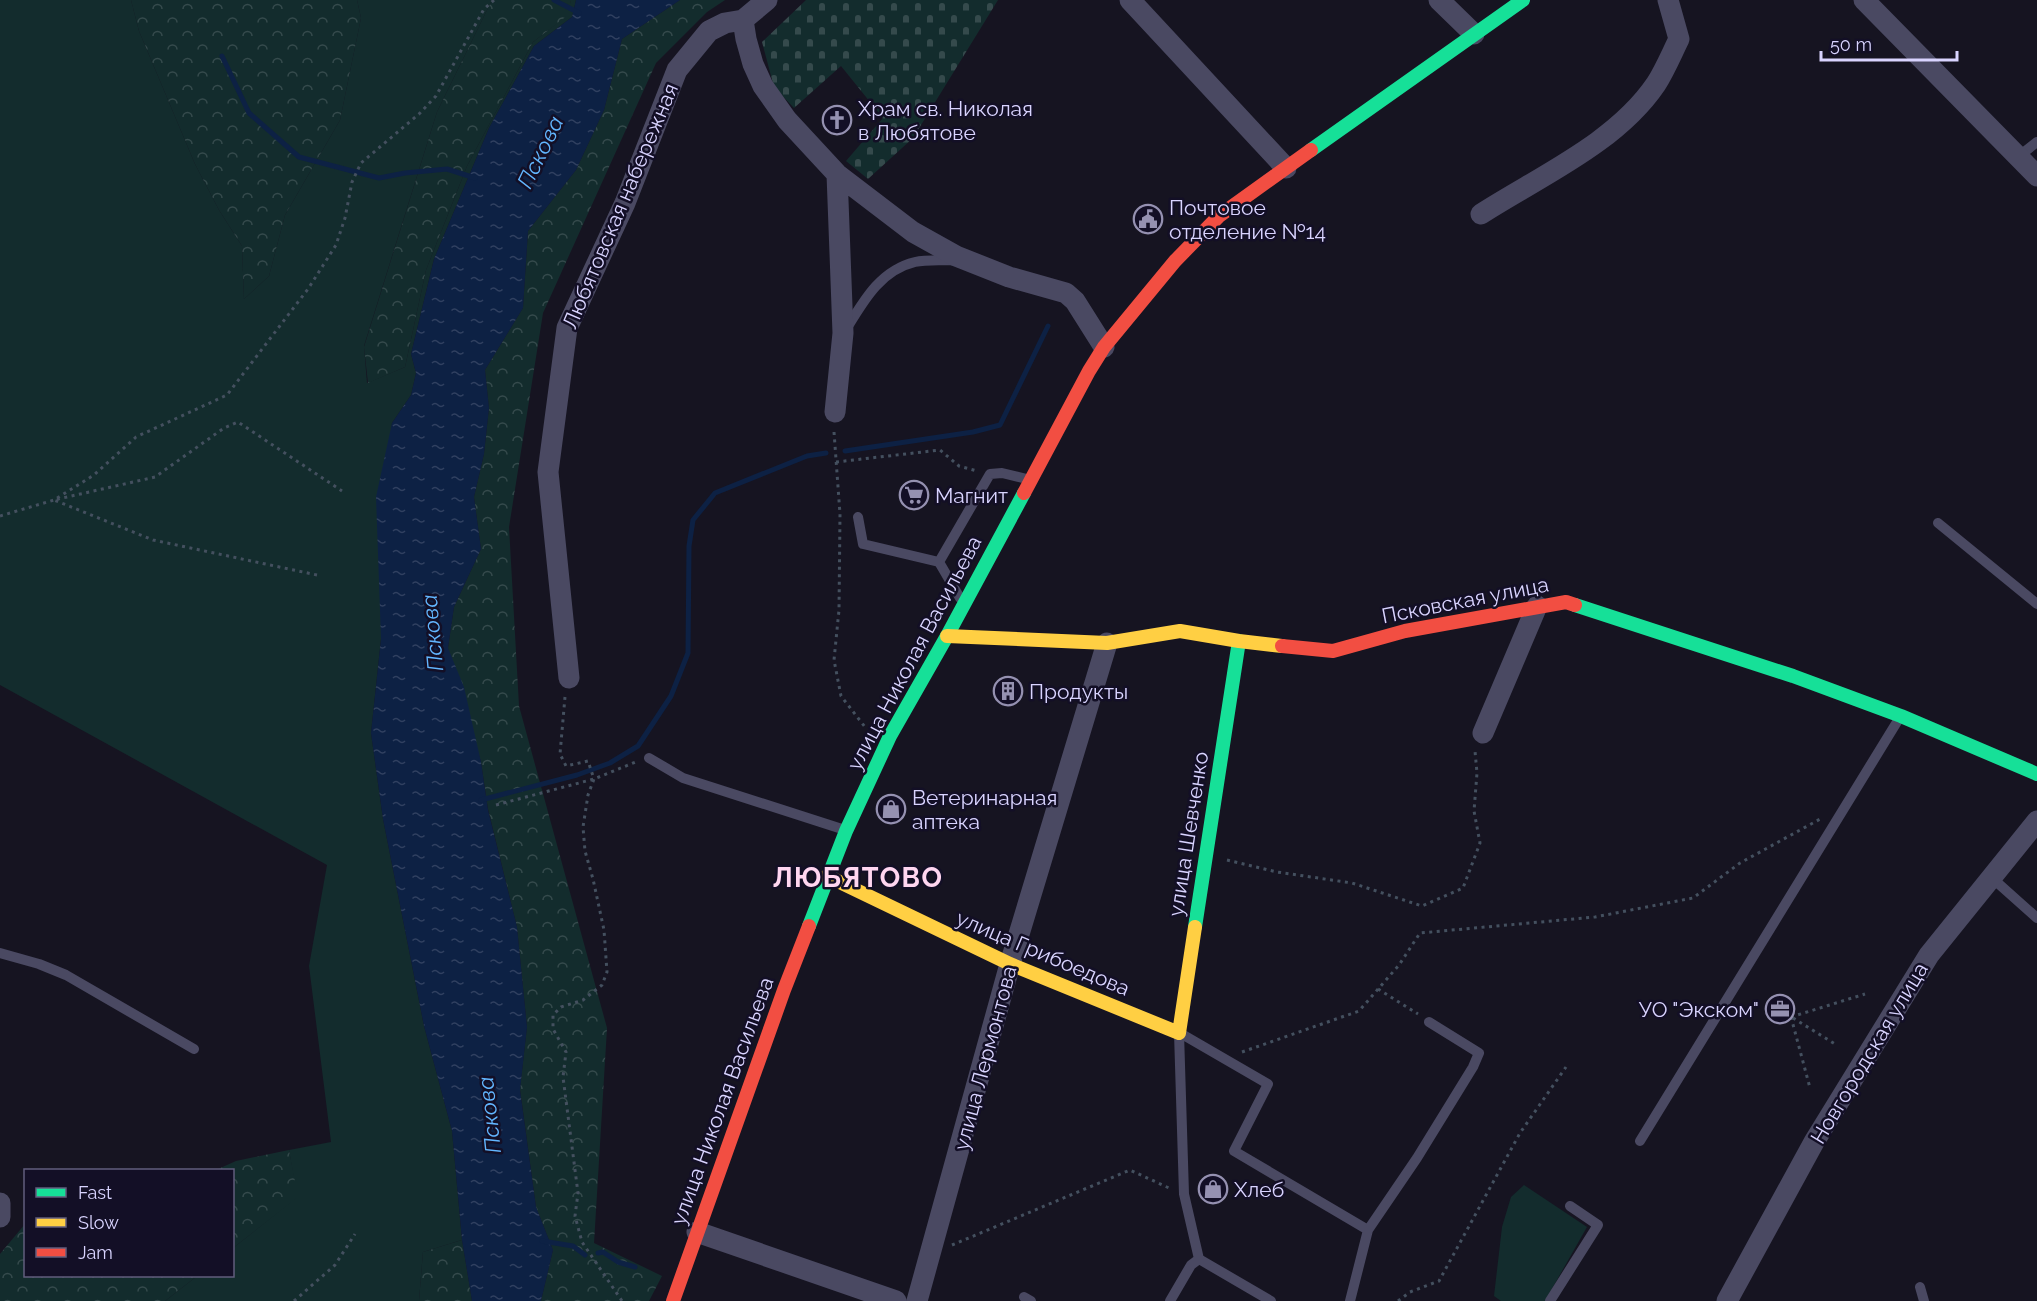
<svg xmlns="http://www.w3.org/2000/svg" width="2037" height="1301" font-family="Raleway,sans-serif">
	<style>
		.green { fill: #132c2d }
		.forest { fill: url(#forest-crowns) }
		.cemetery { fill: url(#cemetery-stones) }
		.water { fill: url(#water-ripples) }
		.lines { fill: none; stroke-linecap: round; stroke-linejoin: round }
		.stream { stroke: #0d2144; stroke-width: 5 }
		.path { stroke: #44505f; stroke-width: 3; stroke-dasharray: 3 4.5; stroke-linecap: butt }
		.lane { stroke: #4a4962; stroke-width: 10 }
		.street { stroke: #4a4962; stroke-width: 21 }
		.fast { stroke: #16e098; stroke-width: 14 }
		.slow { stroke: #ffcf43; stroke-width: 14 }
		.jam { stroke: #f24e42; stroke-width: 14 }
		.labels { text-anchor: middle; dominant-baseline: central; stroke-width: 5; stroke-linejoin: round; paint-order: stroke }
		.poi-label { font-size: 21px; fill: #d9d4ff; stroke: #130f26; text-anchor: start }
		.street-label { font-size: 21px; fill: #d9d4ff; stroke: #130f26 }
		.water-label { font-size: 22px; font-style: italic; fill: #62b6ff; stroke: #130f26 }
		.district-label { font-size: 27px; font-weight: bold; letter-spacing: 1.5px; fill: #ffd6f0; stroke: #130f26 }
	</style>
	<defs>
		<pattern id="forest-crowns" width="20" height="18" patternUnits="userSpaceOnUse" patternTransform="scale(1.5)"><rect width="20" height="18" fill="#132c2d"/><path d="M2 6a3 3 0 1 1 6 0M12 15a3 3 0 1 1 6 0" fill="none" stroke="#354a4c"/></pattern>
		<pattern id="cemetery-stones" width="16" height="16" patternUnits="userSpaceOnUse" patternTransform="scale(1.5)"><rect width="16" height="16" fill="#132c2d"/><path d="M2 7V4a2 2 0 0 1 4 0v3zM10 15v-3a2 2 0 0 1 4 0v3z" fill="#354a4c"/></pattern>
		<pattern id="water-ripples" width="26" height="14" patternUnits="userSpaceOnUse" patternTransform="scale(1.5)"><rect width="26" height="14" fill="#0d2144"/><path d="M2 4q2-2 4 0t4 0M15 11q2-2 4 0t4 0" fill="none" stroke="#304060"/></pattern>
	</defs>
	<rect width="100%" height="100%" fill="#161421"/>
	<path class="green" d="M0 0H131L139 31 195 164 219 210 242 246 244 299 269 276 285 215 340 120 361 18 357 0H492L437 112 364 346 367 383 405 367 426 270 467 166 533 42 567 15 571 0H576L572 17 534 46 489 128 434 259 411 354 416 373 411 395 392 423 381 639 371 733 383 819 424 1026 452 1131 462 1240 423 1252 419 1301H165L197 1276H232L233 1248 297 1197 289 1150 331 1142 309 966 327 865 0 685Z
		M1524 1185 1587 1227 1545 1301H1501L1494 1296 1502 1227 1511 1197Z"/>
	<path class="forest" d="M131 0H357L361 18 340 120 285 215 269 276 244 299 242 246 219 210 195 164 139 31Z
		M492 0H571L568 15 533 42 467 166 426 270 405 367 368 383 364 347 437 112Z
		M680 0H725L707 12 656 63 543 313 509 527 519 706 607 1028 594 1243 662 1276 649 1301H541L553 1250 536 1207 520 1089 527 1027 517 927 488 809 481 762 448 648 454 607 481 549 474 497 484 454 489 408 485 370 523 308 528 231 576 170 604 110 622 39Z
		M289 1150 298 1197 233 1248 232 1170H216L236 1161Z
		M25 1224 26 1276H197L165 1301H0V1254Z
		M462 1240 472 1301H419L423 1252Z"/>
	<path class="cemetery" d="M806 0H998L913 138 868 179 846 161 883 118 841 66 794 108 774 87 762 42Z"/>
	<path class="water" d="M576 0H680L622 39 604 110 576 170 528 231 523 308 485 370 489 408 484 454 474 497 481 549 454 607 448 648 464 687 481 762 488 810 517 927 527 1027 520 1090 536 1207 553 1250 541 1301H472L462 1240 452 1131 424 1026 383 819 371 733 381 639 376 497 392 423 411 395 416 373 411 354 434 259 489 128 534 46 572 17Z"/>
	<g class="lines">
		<path class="stream" d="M554 0 579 13
			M222 56 249 113 299 157 379 178 405 173 447 169 475 178
			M845 451 973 432 1000 425 1048 326
			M481 800 577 775 610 763 638 746 671 696 688 653 689 546 693 520 715 493 807 456 826 453
			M542 1241 573 1246 585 1255
			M598 1253 603 1252 618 1262 635 1267"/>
		<path class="path" d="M834 432 840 514 839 610 834 660 841 696 865 727
			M836 462 940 450 959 466 977 471
			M0 516 54 500 94 475 136 437 227 395 308 289 336 245 345 218 352 182 361 163 419 114 436 96 484 9 494 0
			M317 575 153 540 54 500 155 477 224 428 238 422 342 491
			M565 697 560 754 566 766 588 761 594 779 588 795 583 827 585 851 593 879 604 930 607 972 602 985 583 1000 561 1007 553 1015V1029L566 1052 563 1077 578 1193 575 1216 582 1242 622 1301
			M496 805 594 779 638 761
			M1227 860 1277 872 1352 883 1422 906 1463 888 1480 843 1474 811 1477 773 1475 751
			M1378 989 1418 1014
			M1791 1017 1865 994
			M1791 1017 1810 1088
			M1793 1018 1835 1044
			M1242 1052 1359 1011 1399 965 1420 933 1595 917 1693 898 1740 863 1822 818
			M952 1245 1130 1170 1169 1188
			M294 1301 335 1265 355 1234
			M1398 1301 1410 1292 1439 1281 1520 1133 1566 1067"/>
		<path class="lane" d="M2018 157 2037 142
			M847 328C864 300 881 270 915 262 928 259 944 261 957 260
			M858 517 863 544 939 562 990 474 1002 473 1027 479
			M1938 523 2037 604
			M939 562 960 598
			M649 758 683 778 842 829
			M1991 877 2037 918
			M0 953 39 964 66 975 194 1049
			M1179 1033 1184 1194 1199 1259 1271 1301
			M1180 1033 1268 1084 1234 1151 1368 1230 1350 1301
			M1640 1141 1900 717
			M1368 1230 1417 1158 1473 1067 1479 1053 1429 1022
			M1920 1287 1924 1301
			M1024 1297 1031 1301
			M1170 1301 1191 1265 1199 1259
			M1550 1301 1598 1225 1570 1206"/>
		<path class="street" d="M767 0 743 20 746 39 753 64 763 86 787 120 837 174 913 232 956 256 1009 277 1066 293 1075 301 1104 347
			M1130 0 1286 168
			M1439 0 1474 34
			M1864 0 2037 176
			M1481 214C1540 176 1616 143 1656 84 1665 70 1672 53 1679 39L1668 0
			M835 412 843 333 837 174
			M569 678 548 472 567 328 625 203 677 70 709 31 725 23 743 20
			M1483 733 1537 606
			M0 1203V1217
			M697 1232 896 1301
			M917 1301 1010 964 1107 643
			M1727 1301 1814 1142 1929 955 2037 821"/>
		<path class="fast" d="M1311 150 1523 0
			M1575 605 1793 676 1901 716 2037 774
			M809 926 846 831 890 736 947 636 1024 493
			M1195 927 1239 641"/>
		<path class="slow" d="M947 636 1107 643 1180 631 1239 641 1282 646
			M827 876 1010 964 1179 1033 1195 927"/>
		<path class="jam" d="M1024 493 1089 371 1104 347 1175 261 1219 216 1311 150
			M1282 646 1333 651 1405 631 1566 602 1575 605
			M673 1301 784 990 809 926"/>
	</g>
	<defs>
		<g id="church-ring" transform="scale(1.5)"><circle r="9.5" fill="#130f26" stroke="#9591b1" stroke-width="1.5"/><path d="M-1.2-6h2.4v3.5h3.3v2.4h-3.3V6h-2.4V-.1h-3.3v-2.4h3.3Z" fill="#9591b1"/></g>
		<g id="civic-ring" transform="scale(1.5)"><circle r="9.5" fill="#130f26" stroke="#9591b1" stroke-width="1.5"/><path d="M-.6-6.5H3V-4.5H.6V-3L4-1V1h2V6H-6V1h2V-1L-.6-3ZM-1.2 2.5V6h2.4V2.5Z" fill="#9591b1"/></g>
		<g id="supermarket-ring" transform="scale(1.5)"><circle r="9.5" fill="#130f26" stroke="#9591b1" stroke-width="1.5"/><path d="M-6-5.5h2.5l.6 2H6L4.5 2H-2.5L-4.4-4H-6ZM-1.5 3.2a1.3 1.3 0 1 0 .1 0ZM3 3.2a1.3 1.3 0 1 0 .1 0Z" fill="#9591b1"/></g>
		<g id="building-ring" transform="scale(1.5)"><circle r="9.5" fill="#130f26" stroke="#9591b1" stroke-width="1.5"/><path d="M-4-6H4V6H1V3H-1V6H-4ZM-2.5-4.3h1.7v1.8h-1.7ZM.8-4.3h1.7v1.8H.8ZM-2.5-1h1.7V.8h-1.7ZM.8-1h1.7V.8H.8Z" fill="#9591b1"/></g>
		<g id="shop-ring" transform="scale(1.5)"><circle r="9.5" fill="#130f26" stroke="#9591b1" stroke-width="1.5"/><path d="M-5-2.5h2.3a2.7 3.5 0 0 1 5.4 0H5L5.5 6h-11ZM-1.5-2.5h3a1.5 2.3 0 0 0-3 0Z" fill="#9591b1"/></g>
		<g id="office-ring" transform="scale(1.5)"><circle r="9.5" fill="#130f26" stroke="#9591b1" stroke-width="1.5"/><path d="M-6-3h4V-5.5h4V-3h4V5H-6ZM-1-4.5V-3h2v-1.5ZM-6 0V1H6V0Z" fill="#9591b1"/></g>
	</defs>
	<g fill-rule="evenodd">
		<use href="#church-ring" x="837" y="120"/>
		<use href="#civic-ring" x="1148" y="219"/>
		<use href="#supermarket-ring" x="914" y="495"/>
		<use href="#building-ring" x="1008" y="691"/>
		<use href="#shop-ring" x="891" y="809"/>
		<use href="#office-ring" x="1780" y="1009"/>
		<use href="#shop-ring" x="1213" y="1189"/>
	</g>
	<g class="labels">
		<g class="poi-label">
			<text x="858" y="108">Храм св. Николая<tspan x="858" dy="24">в Любятове</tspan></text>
			<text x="1169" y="207">Почтовое<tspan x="1169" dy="24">отделение №14</tspan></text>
			<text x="935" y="495">Магнит</text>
			<text x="1029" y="691">Продукты</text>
			<text x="912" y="797">Ветеринарная<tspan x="912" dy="24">аптека</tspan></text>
			<text x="1759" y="1009" text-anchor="end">УО "Экском"</text>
			<text x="1234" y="1189">Хлеб</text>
		</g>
		<g class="street-label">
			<text transform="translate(620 206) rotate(-67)">Любятовская набережная</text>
			<text transform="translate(1465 600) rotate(-11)">Псковская улица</text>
			<text transform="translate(914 653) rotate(-62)">улица Николая Васильева</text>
			<text transform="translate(1188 834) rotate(-81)">улица Шевченко</text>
			<text transform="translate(1043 953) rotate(23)">улица Грибоедова</text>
			<text transform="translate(1869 1053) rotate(-59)">Новгородская улица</text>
			<text transform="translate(985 1058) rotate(-75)">улица Лермонтова</text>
			<text transform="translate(722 1101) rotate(-70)">улица Николая Васильева</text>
		</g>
		<g class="water-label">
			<text transform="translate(540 152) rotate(-64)">Пскова</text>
			<text transform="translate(432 633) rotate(-95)">Пскова</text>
			<text transform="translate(489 1115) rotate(-96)">Пскова</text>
		</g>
		<g class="district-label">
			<text x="858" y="877">ЛЮБЯТОВО</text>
		</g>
	</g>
	<rect x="24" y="1169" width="210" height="108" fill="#130f26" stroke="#625e7d" stroke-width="1.5"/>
	<rect x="36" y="1188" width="30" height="9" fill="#16e098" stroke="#625e7d" stroke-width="1.5"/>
	<text x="78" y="1199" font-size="18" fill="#d9d4ff">Fast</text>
	<rect x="36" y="1218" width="30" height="9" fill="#ffcf43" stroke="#625e7d" stroke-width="1.5"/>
	<text x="78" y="1229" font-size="18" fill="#d9d4ff">Slow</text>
	<rect x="36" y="1248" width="30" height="9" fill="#f24e42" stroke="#625e7d" stroke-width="1.5"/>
	<text x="78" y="1259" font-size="18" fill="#d9d4ff">Jam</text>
	<path d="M1821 51v9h136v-9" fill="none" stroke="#d9d4ff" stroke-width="3"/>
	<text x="1830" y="51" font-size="18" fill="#d9d4ff" stroke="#130f26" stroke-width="4.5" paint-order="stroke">50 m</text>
</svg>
